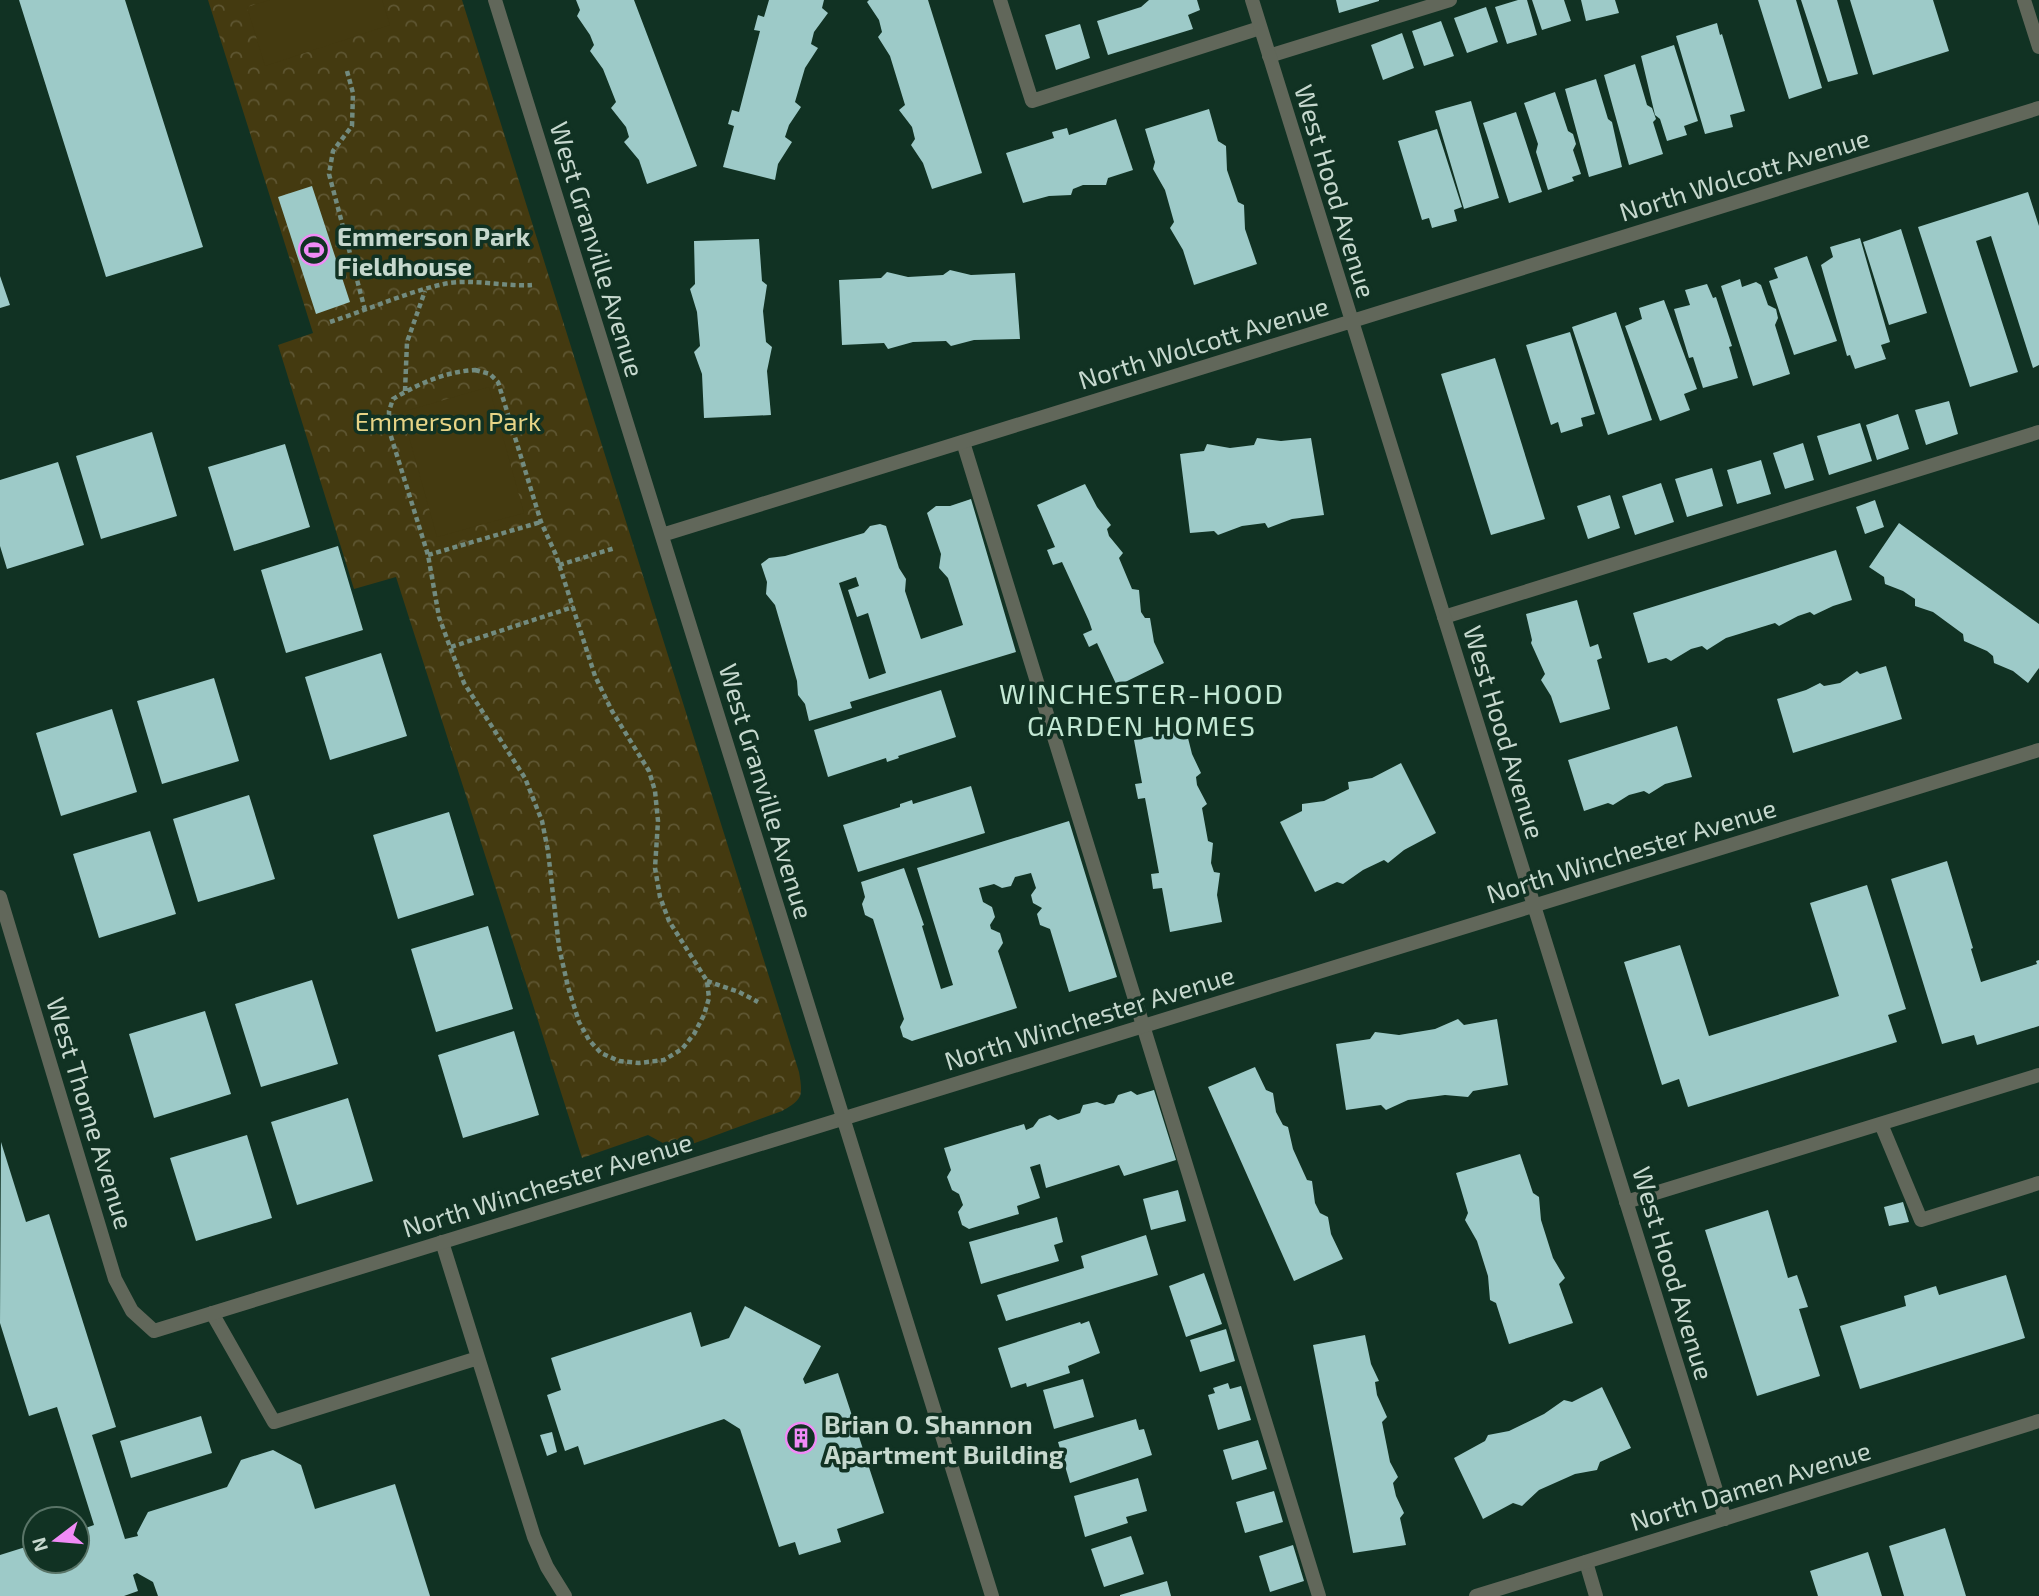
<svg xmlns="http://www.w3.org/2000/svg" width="2039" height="1596" font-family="'Exo 2',sans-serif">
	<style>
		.park { fill: url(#park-crowns) }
		.pitch { fill: #443a10 }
		.building { fill: #9dcac8; fill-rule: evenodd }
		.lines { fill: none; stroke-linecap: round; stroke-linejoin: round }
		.path { stroke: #728b7f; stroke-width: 4.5; stroke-dasharray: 5 3.5; stroke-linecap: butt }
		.service { stroke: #61675a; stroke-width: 14 }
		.minor { stroke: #61675a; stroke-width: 14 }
		.labels { text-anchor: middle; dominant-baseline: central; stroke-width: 7; stroke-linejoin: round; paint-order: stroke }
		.street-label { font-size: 26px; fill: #c6d8ce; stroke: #113223 }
		.poi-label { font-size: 26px; font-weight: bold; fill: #c6d8ce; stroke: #113223; text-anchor: start }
		.park-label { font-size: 26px; fill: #e7d486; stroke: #113223 }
		.neighbourhood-label { font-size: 28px; letter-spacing: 2px; fill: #c3e8d4; stroke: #113223 }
	</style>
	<defs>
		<pattern id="park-crowns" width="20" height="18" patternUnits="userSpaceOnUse" patternTransform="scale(1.75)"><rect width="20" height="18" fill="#443a10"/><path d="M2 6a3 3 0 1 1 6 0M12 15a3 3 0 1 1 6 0" fill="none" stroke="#5e5632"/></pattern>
	</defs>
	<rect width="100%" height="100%" fill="#113223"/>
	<path class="park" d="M208 0H462L799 1072C803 1096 803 1099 782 1111L676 1150 648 1135 582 1158 396 577 354 589 278 345 313 333Z"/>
	<path class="pitch" d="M270 0H382L390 25 265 66 247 7Z
		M489 387 524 513 437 537 402 412Z"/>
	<path class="building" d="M19 0H125L203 247 106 277Z
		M576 0H634L697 166 647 184 639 160 624 142 629 137 626 127 611 108 616 102 603 69 590 51 594 45 590 35 577 16 580 10Z
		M769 0H824L822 8 828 13 814 32 811 44 818 48 805 68 795 102 801 107 789 125 785 137 792 142 778 164 775 180 723 167 734 126 728 124 732 110 739 112 760 31 754 30 758 15 764 17Z
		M869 0H928L982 173 932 189 923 163 911 145 915 139 912 127 899 110 905 105 890 56 878 37 882 32 879 20 867 2Z
		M1149 0H1197L1200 10 1188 15 1193 29 1108 55 1097 21 1141 7Z
		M1336 0H1379V1L1339 13Z
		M1518 0H1527L1537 35 1507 44 1495 7Z
		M1532 0H1564L1571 21 1542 30Z
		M1581 0H1615L1619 13 1586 21Z
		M1758 0H1796L1822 88 1789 99Z
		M1801 0H1837L1858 74 1828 82Z
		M1850 0H1933L1949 51 1873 75Z
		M1486 7 1498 42 1467 53 1454 18Z
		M1441 21 1454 56 1424 66 1412 31Z
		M1717 23 1720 35 1722 34 1745 111 1730 115 1733 127 1705 134 1676 36Z
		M1080 24 1090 58 1056 70 1045 35Z
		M1402 33 1414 68 1383 80 1371 45Z
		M1674 45 1698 121 1684 126 1687 135 1667 141 1660 119 1655 115 1641 56Z
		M1635 64 1647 105 1652 108 1656 119 1653 122 1663 154 1629 165 1604 75Z
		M1596 79 1608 119 1612 122 1622 167 1589 177 1565 89Z
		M1555 92 1568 131 1573 134 1576 144 1573 150 1581 174 1572 177 1574 181 1548 190 1536 152 1538 144 1524 103Z
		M1471 101 1499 198 1464 209 1435 111Z
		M1209 109 1218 141 1226 146 1227 170 1238 202 1244 205 1245 229 1257 264 1194 285 1183 250 1170 228 1174 222 1165 190 1153 169 1155 162 1145 129Z
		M1516 112 1542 192 1509 203 1483 123Z
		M1116 119 1133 170 1108 178 1106 185H1083L1073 189 1071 195 1049 196 1023 203 1006 153 1054 138 1052 132 1067 128 1069 135Z
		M1437 129 1462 207 1454 210 1457 221 1432 228 1429 218 1422 220 1398 141Z
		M312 186 350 302 316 314 278 197Z
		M2028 192 2039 226V365L2033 368 1991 236 1976 241 2018 372 1970 387 1918 227Z
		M1901 229 1927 313 1889 325 1863 242Z
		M1860 238 1890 342 1881 345 1886 359 1855 369 1850 355 1847 356 1821 265 1833 257 1830 247Z
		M759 239 762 281 767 285 763 311 766 342 772 347 767 371 771 415 704 418 702 374 694 352 700 346 697 312 690 289 695 284 694 241Z
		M1807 256 1837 341 1794 355 1769 281 1778 278 1774 268Z
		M950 270 971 275 1015 273 1020 339 974 340 951 346 946 341 913 342 888 349 884 343 842 345 839 280 881 278 887 272 908 277 943 275Z
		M0 276 10 305 0 308Z
		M1740 279 1742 287 1756 282 1761 285 1768 305 1776 309 1778 318 1775 325 1790 374 1753 386 1721 286Z
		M1707 284 1713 298 1716 297 1732 346 1729 347 1738 378 1703 388 1693 357 1689 358 1674 309 1690 305 1685 290Z
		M1664 300 1697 389 1684 394 1690 410 1660 421 1625 326 1642 319 1639 308Z
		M1616 312 1652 420 1608 435 1572 327Z
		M1570 332 1595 414 1581 418 1583 426 1561 433 1558 422 1551 425 1526 345Z
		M1495 358 1545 519 1491 535 1441 374Z
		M1949 401 1958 434 1926 445 1915 410Z
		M1898 414 1909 449 1877 460 1866 425Z
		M1860 423 1872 461 1829 475 1817 436Z
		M152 432 177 516 101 539 76 456Z
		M1257 438 1281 441 1311 438 1324 515 1292 519 1268 528 1265 523 1242 526 1218 535 1214 531 1190 533 1180 454 1204 451 1207 444 1230 448 1254 445Z
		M1803 443 1814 480 1785 489 1773 453Z
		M285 444 310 527 234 551 208 467Z
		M1761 460 1771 494 1737 504 1727 470Z
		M58 462 84 545 7 569 0 546V480Z
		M1712 468 1723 506 1687 517 1675 479Z
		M1661 483 1674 522 1635 535 1622 496Z
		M1085 484 1097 507 1111 525 1107 529 1109 536 1123 553 1119 558 1132 589 1139 590 1141 612 1145 618H1150L1154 642 1164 663 1117 686 1097 643 1089 647 1083 634 1092 630 1089 621 1062 562 1053 565 1047 550 1055 547 1037 505Z
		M1610 495 1620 528 1588 539 1577 506Z
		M971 499 1016 652 850 702 852 708 809 721 805 704 798 695 797 681 775 605 766 594 767 582 761 564 769 558 785 556 864 533 870 526 880 524 886 526 899 568 906 579 905 591 921 639 963 625 948 578 939 568 941 554 927 513 936 506H950ZM856 577 859 586 848 590 857 617 868 613 886 673 869 679 839 583Z
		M1875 500 1884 527 1865 534 1856 507Z
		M1899 523 2039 624V668L2028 683 2013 671 1994 663 1993 656 1987 651 1964 641 1963 634 1933 612 1915 606V599L1903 591 1885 584 1884 577 1869 567Z
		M338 546 363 630 286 653 261 570Z
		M1836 550 1852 600 1833 606 1814 615 1810 612 1798 616 1779 626 1775 623 1726 638 1707 650 1702 646 1691 649 1671 661 1666 658 1648 663 1633 613Z
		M1577 600 1590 647 1598 644 1602 658 1597 660 1610 709 1560 723 1551 696 1541 680 1545 674 1531 643 1532 640 1526 614Z
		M381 653 407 736 330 760 305 677Z
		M1886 666 1902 719 1793 753 1777 699 1806 690 1820 683 1824 686 1840 683 1857 671 1860 674Z
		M214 678 239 761 162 784 137 701Z
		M941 690 956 737 898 756 899 758 887 762 886 758 828 777 814 730Z
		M112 709 137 792 61 816 36 733Z
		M1677 726 1692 777 1665 784 1649 794 1644 791 1629 795 1613 805 1608 803 1584 811 1568 760Z
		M1186 730 1192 754 1201 773 1196 777 1197 785 1207 804 1202 808 1208 841 1213 843 1211 863 1214 872 1220 873 1217 895 1222 922 1170 932 1162 888 1153 889 1151 874 1159 873 1145 798 1138 799 1135 784 1142 783 1134 740Z
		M1401 763 1436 833 1404 850 1388 863 1384 860 1363 870 1343 884 1337 882 1315 892 1280 822 1302 811V804L1324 801 1349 789 1348 782 1372 778Z
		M971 786 985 833 858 872 843 825 900 807V804L912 800 913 804Z
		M249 795 275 879 198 902 173 819Z
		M449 812 474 895 398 919 373 835Z
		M1069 821 1117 977 1069 992 1050 929 1040 925 1037 914 1042 908 1033 903 1031 895 1036 888 1031 873 1015 877 1011 886 1002 888 994 884 979 888 983 902 992 907 995 917 990 925 991 929 1000 933 1003 943 998 951 1017 1008 912 1041 903 1037 900 1027 904 1019 873 919 865 915 862 904 865 897 861 882 904 868 924 925 922 926 941 989 953 985 917 868Z
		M150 831 176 914 99 938 73 854Z
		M1947 861 1973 948 1971 949 1981 982 2037 964 2036 961 2039 960V1026L1977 1045 1974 1035 1942 1044 1891 879Z
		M1867 885 1906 1009 1888 1015 1897 1042 1688 1107 1679 1079 1662 1085 1624 962 1680 945 1709 1036 1839 996 1810 903Z
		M488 926 513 1009 436 1032 411 949Z
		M312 980 338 1064 261 1087 235 1004Z
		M205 1011 231 1094 154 1118 129 1034Z
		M1458 1019 1464 1025 1497 1019 1508 1085 1473 1091 1468 1097 1445 1095 1408 1100 1386 1110 1381 1105 1346 1110 1336 1044 1370 1039 1375 1032 1399 1035 1435 1029Z
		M514 1031 539 1115 463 1138 438 1055Z
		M1255 1067 1266 1090 1273 1093 1276 1112 1283 1125 1288 1127 1293 1149 1307 1180 1312 1181 1315 1203 1320 1213 1328 1217 1331 1234 1343 1259 1294 1281 1208 1087Z
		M1154 1090 1176 1160 1124 1176 1119 1165 1046 1188 1040 1164 1030 1167 1040 1198 1017 1206 1019 1214 969 1229 962 1225 958 1212 963 1205 959 1194 952 1190 947 1177 951 1170 944 1148 1024 1124 1026 1130 1033 1127 1039 1119 1050 1115 1058 1120 1080 1113 1083 1105 1097 1102 1105 1105 1114 1103 1118 1095 1131 1091 1137 1095Z
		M348 1098 373 1181 297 1205 271 1122Z
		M247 1135 272 1218 196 1241 170 1158Z
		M1 1142 26 1222 49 1214 116 1427 92 1435 125 1539 138 1536 137 1533 148 1512 227 1487 241 1460 273 1450 301 1465 315 1509 395 1484 430 1596H158L153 1582 137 1573 133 1575 138 1591 124 1596H0V1555L35 1544V1561H77V1531L94 1525 57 1407 29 1416 0 1323Z
		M1520 1154 1533 1193 1539 1197 1541 1220 1553 1258 1565 1278 1559 1284 1573 1323 1509 1344 1496 1303 1490 1300 1488 1276 1477 1241 1465 1220 1468 1213 1456 1173Z
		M1178 1190 1186 1221 1151 1230 1143 1199Z
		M1903 1202 1909 1222 1889 1226 1884 1207Z
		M1768 1210 1788 1278 1797 1275 1808 1307 1799 1309 1820 1376 1757 1396 1705 1230Z
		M1057 1217 1063 1242 1054 1245 1059 1261 981 1284 969 1242Z
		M1146 1235 1158 1275 1006 1321 997 1295 1084 1268 1081 1256Z
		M1204 1273 1222 1324 1186 1337 1169 1286Z
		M2006 1275 2025 1338 1860 1389 1840 1326 1906 1306 1904 1296 1936 1286 1939 1295Z
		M745 1306 821 1346 803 1379 805 1384 838 1373 884 1513 837 1529 841 1542 799 1555 795 1542 779 1547 740 1429 724 1419 584 1465 578 1446 565 1451 547 1395 561 1390 551 1358 691 1312 701 1347 729 1338Z
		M1089 1321 1100 1353 1068 1366 1070 1373 1027 1387 1026 1383 1011 1388 998 1348 1080 1322 1081 1324Z
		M1226 1329 1235 1361 1200 1372 1190 1340Z
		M1365 1335 1371 1364 1379 1381 1375 1382 1377 1395 1387 1417 1382 1422 1390 1462 1398 1477 1393 1483 1396 1496 1404 1513 1400 1518 1406 1545 1353 1553 1313 1345Z
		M1083 1379 1094 1417 1054 1429 1043 1390Z
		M1228 1383 1230 1389 1241 1386 1251 1420 1218 1430 1208 1395 1215 1393 1213 1388Z
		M1602 1387 1631 1448 1600 1462 1597 1470 1575 1474 1539 1490 1522 1506 1513 1503 1483 1519 1454 1458 1485 1441 1488 1435 1509 1431 1544 1414 1564 1400 1572 1402Z
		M201 1416 212 1453 131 1478 120 1441Z
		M1136 1419 1139 1430 1144 1429 1152 1455 1070 1483 1058 1442Z
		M552 1432 557 1452 547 1456 540 1435Z
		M1258 1440 1267 1469 1232 1480 1223 1450Z
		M1138 1478 1147 1511 1126 1517 1128 1523 1085 1537 1074 1496Z
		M1274 1491 1283 1522 1245 1533 1236 1502Z
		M1945 1528 1966 1596H1904L1889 1546Z
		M1131 1536 1144 1574 1104 1587 1091 1549Z
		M1293 1545 1304 1581 1270 1592 1259 1556Z
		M1868 1552 1882 1596H1818L1810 1571Z
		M1167 1581 1171 1596H1120V1595Z"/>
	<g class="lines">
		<path class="path" d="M347 71 353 93 352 126 333 151 329 174 365 310
			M330 322C367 310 407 292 444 284 471 278 504 287 532 285
			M475 370 490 374 498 382 541 522 556 555 595 676 612 711 649 771 655 791 658 821 655 868 660 897 669 921 707 981 709 998 704 1015 694 1034 682 1049 664 1060 639 1063 619 1061 601 1053 589 1040 579 1022 568 987 559 947 548 851 542 821 525 778 464 683 450 647 439 617 428 555 389 430V411L393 399C417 384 448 371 475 370Z
			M405 391 407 342 425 291
			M428 555 541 522
			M559 565 615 548
			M451 647 573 607
			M707 981 739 992 758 1002"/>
		<path class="service" d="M1000 0 1032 101 1260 28
			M1269 56 1450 0
			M963 442 1319 1596
			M1444 617 2039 432
			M1881 1124 1921 1220 2039 1183
			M1626 1202 2039 1075
			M442 1242 534 1537 547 1567 565 1596
			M212 1313 274 1422 478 1358
			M1586 1562 1596 1596"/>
		<path class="minor" d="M495 0 992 1596
			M1252 0 1725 1519
			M2024 0 2039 47
			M662 535 2039 108
			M0 897 115 1279 132 1311 154 1331 2039 750
			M1476 1596 2039 1421"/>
	</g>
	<defs>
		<g id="stadium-ring" transform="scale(1.575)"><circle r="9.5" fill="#113223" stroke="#f08bf6" stroke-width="1.5"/><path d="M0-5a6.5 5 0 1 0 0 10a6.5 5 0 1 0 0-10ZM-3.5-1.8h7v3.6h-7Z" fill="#f08bf6"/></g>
		<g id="building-ring" transform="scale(1.575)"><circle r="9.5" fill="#113223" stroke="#f08bf6" stroke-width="1.5"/><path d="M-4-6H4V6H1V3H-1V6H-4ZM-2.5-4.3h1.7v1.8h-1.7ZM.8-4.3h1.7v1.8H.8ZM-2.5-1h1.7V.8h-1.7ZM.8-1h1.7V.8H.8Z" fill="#f08bf6"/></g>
	</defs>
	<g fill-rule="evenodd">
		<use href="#stadium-ring" x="314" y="250"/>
		<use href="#building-ring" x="801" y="1438"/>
	</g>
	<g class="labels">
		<g class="street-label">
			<text transform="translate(1744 174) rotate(-17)">North Wolcott Avenue</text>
			<text transform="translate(1336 191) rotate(73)">West Hood Avenue</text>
			<text transform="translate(598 249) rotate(73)">West Granville Avenue</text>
			<text transform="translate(1203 342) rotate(-17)">North Wolcott Avenue</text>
			<text transform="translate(1505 732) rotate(73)">West Hood Avenue</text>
			<text transform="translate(767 791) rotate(73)">West Granville Avenue</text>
			<text transform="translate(1631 850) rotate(-17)">North Winchester Avenue</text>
			<text transform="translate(1089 1017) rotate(-17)">North Winchester Avenue</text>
			<text transform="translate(91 1113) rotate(73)">West Thome Avenue</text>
			<text transform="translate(547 1184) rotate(-17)">North Winchester Avenue</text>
			<text transform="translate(1674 1273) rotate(73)">West Hood Avenue</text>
			<text transform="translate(1750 1485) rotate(-17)">North Damen Avenue</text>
		</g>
		<g class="poi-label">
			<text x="337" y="235">Emmerson Park<tspan x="337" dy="30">Fieldhouse</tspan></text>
			<text x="824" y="1423">Brian O. Shannon<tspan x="824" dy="30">Apartment Building</tspan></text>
		</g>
		<g class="park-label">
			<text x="448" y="420">Emmerson Park</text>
		</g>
		<g class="neighbourhood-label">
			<text x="1142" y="693">WINCHESTER-HOOD<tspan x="1142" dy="32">GARDEN HOMES</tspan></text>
		</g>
	</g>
	<g transform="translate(56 1540) rotate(254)"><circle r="33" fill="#113223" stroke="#597467" stroke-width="2"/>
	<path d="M0-5L12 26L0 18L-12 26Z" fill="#f08bf6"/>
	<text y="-10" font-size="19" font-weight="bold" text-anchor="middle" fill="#c6d8ce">N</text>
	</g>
</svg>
